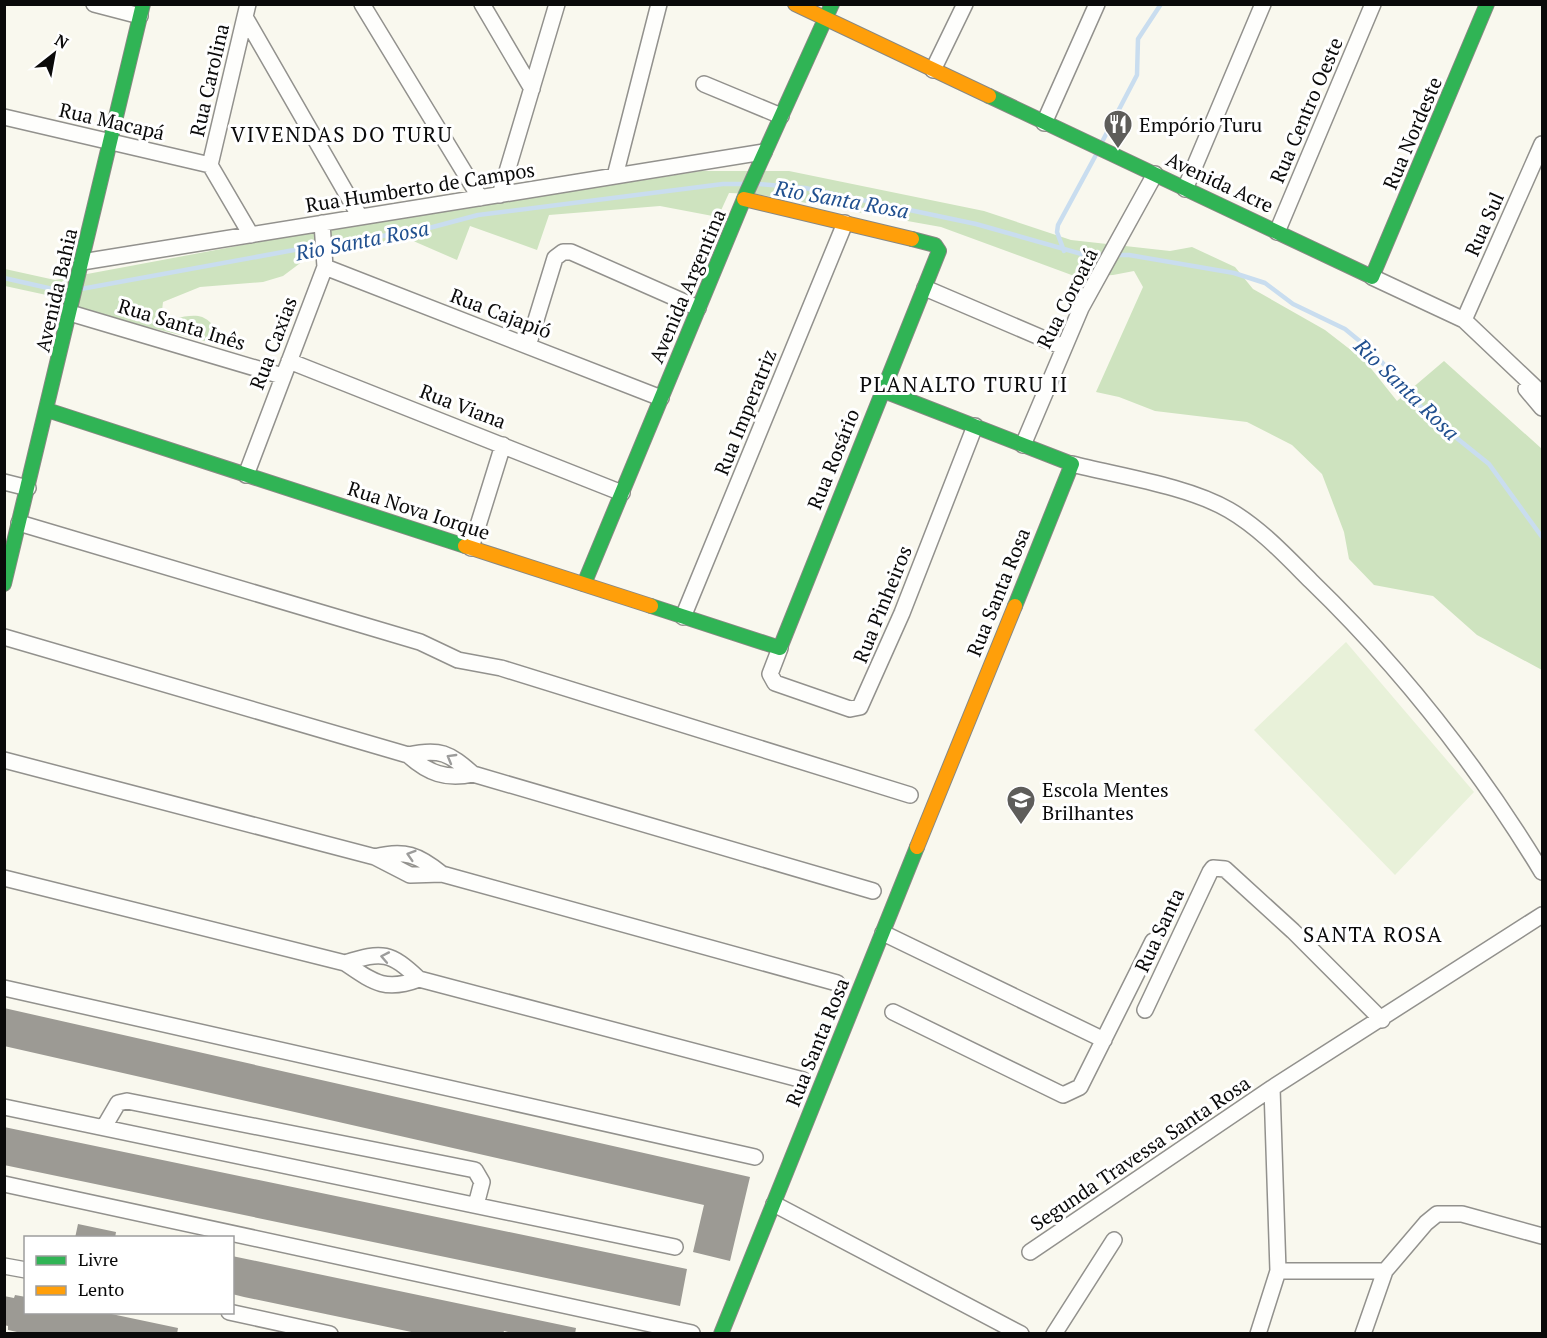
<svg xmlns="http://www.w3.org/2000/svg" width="1547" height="1338" font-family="'PT Serif',serif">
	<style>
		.forest { fill: #cee3bf }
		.pitch { fill: #e8f1d9 }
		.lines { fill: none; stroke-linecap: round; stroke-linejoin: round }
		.stream { stroke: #c9ddef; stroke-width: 4.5 }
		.building { fill: #9c9a94 }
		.street-casing { stroke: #92918d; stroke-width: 18 }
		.fast-casing { stroke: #888883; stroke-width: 16 }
		.slow-casing { stroke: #888883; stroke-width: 16 }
		.street { stroke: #fefefc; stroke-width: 15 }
		.fast { stroke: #30b455; stroke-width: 14 }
		.slow { stroke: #ff9f0a; stroke-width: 14 }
		.oneway { stroke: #9c9c9b }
		.labels { text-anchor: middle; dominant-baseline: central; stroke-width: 6; stroke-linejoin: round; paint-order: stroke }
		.street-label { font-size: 20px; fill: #0a0a0a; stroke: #fff }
		.poi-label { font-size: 20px; fill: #0a0a0a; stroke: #fff; text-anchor: start }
		.neighbourhood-label { font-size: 21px; letter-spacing: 1.5px; fill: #0a0a0a; stroke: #fff }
		.water-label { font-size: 21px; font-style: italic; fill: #21508f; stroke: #fff }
	</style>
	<rect width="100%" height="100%" fill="#f9f8ee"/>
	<path class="forest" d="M701 171H789L984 211 1071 240 1170 251 1192 247 1235 267 1253 289 1325 330 1365 361 1397 401 1444 361 1542 449V670L1477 635 1433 596 1374 585 1349 559 1344 532 1322 474 1292 445 1247 422 1155 411 1119 397 1096 392 1143 287 1134 271 1113 275 1077 277 941 227 756 194 729 193 718 217 660 206 549 215 537 250 470 226 457 260 411 240 334 249 307 258 283 276 263 282 200 287 163 302 162 311 173 319C202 312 209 315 222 341L213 343 82 311 51 296 5 286V269L55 280 307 233Z"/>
	<path class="pitch" d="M1346 642 1474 792 1395 875 1254 730Z"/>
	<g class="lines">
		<path class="stream" d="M1102 142 1137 75 1138 39 1161 4
			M759 184 805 188 976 224 1085 255H1129L1234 273 1265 283 1293 304 1345 329 1373 352 1428 415 1489 464 1542 537
			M1064 251 1057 232 1058 225 1097 153
			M4 278 57 290H69
			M81 289 349 240 414 232 478 215 723 184H744"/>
	</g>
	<path class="building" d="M4 1008 750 1177 730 1261 693 1252 704 1205 4 1046Z
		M4 1127 687 1269 680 1306 4 1165Z
		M78 1224 116 1232 115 1238H75Z
		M232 1256 576 1328 575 1334H517L504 1331 503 1334H421L244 1297 232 1294Z
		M15 1295 26 1297 24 1312H102L178 1328 177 1334H26L8 1330V1326L4 1325V1296L14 1298Z"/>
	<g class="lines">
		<g class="street-casing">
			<path id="street" d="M94 4 140 16
				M362 4 480 198
				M482 4 532 89
				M245 17 360 217
				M933 70 965 4
				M704 84 781 116
				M4 117 210 165
				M1044 123 1097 4
				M210 165 248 4
				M210 165 251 235
				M615 176 659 4
				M1185 189 1263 4
				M500 195 557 4
				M1277 232 1373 4
				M82 262 764 152
				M325 267 661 398
				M1372 277 1464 320 1542 394
				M925 288 1063 347
				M70 313 282 376
				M1464 320 1542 144
				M528 346 555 258 563 252H571L698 308
				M289 361 622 493
				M1526 389 1542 408
				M1023 445 1081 308 1155 174
				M1072 464C1119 476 1188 486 1229 510 1260 528 1286 556 1311 581 1401 668 1477 765 1542 872
				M246 475 325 267 322 223
				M4 482 28 488
				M19 523 420 642 458 660 501 668 910 795
				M471 548 503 445
				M683 617 845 223
				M4 637 408 755C428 773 446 780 473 774 449 753 440 748 408 755
				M780 648 770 674 775 683 850 709 860 707 902 613 975 426
				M4 760 375 857 410 875 442 874 837 983
				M473 774 873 891
				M375 857C404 849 419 855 442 874
				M4 878 345 963C373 982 385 992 419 979
				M883 933 1104 1040
				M345 963C383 951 390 952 419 979L803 1080
				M4 988 755 1157
				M1145 1010 1210 872 1213 868 1225 869 1293 931 1382 1020
				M893 1012 1063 1095 1080 1087 1153 941
				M4 1107 675 1247
				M104 1127 118 1103 127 1101 475 1170 482 1182 476 1205
				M4 1184 692 1333
				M774 1204 1021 1334
				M1030 1252 1272 1088 1542 915
				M4 1266 26 1270
				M1278 1271H1385
				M229 1312 330 1334
				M1054 1334 1114 1240
				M1258 1334 1278 1271 1272 1088
				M1363 1334 1385 1271 1426 1223 1437 1214H1462L1542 1236"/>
		</g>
		<g class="fast-casing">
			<path id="fast" d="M989 96 1372 277 1487 4
				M884 391 1072 464 1015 606
				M47 410 465 546
				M4 584 143 4
				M584 584 746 194 832 4
				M651 606 780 648 939 251 935 245 912 239
				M721 1334 917 847"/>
		</g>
		<g class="slow-casing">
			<path id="slow" d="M795 4 989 96
				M744 199 912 239
				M465 546 651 606
				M917 847 1015 606"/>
		</g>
		<use href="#street" class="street"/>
		<use href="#fast" class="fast"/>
		<use href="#slow" class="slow"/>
	</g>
	<defs><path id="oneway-chevron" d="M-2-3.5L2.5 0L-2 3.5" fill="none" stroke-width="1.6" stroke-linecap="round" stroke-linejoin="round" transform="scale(1.5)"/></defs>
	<g class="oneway">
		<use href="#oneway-chevron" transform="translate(451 758) rotate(-150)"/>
		<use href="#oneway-chevron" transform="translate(411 855) rotate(-163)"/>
		<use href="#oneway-chevron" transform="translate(385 957) rotate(-169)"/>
	</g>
	<defs>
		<g id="restaurant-pin" transform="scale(1.5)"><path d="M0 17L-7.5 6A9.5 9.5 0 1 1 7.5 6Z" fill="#5e5d5a" stroke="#fff"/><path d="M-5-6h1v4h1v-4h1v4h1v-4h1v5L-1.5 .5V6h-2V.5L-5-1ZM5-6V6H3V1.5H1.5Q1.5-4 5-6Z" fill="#fff"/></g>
		<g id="school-pin" transform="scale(1.5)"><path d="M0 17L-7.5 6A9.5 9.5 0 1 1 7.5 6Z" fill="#5e5d5a" stroke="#fff"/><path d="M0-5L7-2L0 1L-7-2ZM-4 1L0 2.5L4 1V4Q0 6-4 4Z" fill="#fff"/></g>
	</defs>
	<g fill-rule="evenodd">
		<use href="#restaurant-pin" x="1118" y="124"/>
		<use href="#school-pin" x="1021" y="800"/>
	</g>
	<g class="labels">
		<g class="street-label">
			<text transform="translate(209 80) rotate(-77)">Rua Carolina</text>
			<text transform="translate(1306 110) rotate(-67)">Rua Centro Oeste</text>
			<text transform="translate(112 121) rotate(13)">Rua Macapá</text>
			<text transform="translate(1412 133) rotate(-67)">Rua Nordeste</text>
			<text transform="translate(1220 182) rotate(25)">Avenida Acre</text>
			<text transform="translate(420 187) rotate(-9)">Rua Humberto de Campos</text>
			<text transform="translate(1484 224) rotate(-66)">Rua Sul</text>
			<text transform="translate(687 286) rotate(-67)">Avenida Argentina</text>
			<text transform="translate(56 290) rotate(-77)">Avenida Bahia</text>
			<text transform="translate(1067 298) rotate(-63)">Rua Coroatá</text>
			<text transform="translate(501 313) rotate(21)">Rua Cajapió</text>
			<text transform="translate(182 324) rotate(17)">Rua Santa Inês</text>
			<text transform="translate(273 343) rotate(-69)">Rua Caxias</text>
			<text transform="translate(463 406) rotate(21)">Rua Viana</text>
			<text transform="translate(745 412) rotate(-68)">Rua Imperatriz</text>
			<text transform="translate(833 459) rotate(-68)">Rua Rosário</text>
			<text transform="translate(419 510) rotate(18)">Rua Nova Iorque</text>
			<text transform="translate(998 592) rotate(-68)">Rua Santa Rosa</text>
			<text transform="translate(882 604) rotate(-68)">Rua Pinheiros</text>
			<text transform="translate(1159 930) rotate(-65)">Rua Santa</text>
			<text transform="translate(817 1042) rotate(-68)">Rua Santa Rosa</text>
			<text transform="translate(1140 1153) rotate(-34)">Segunda Travessa Santa Rosa</text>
		</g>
		<g class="poi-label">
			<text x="1139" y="124">Empório Turu</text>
			<text x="1042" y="789">Escola Mentes<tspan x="1042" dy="23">Brilhantes</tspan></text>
		</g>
		<g class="neighbourhood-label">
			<text x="342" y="134">VIVENDAS DO TURU</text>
			<text x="964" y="384">PLANALTO TURU II</text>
			<text x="1373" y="934">SANTA ROSA</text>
		</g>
		<g class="water-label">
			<text transform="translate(842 199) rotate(10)">Rio Santa Rosa</text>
			<text transform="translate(362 240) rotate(-11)">Rio Santa Rosa</text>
			<text transform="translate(1407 389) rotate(44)">Rio Santa Rosa</text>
		</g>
	</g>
	<rect width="1547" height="1338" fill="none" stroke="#0a0a0a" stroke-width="12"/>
	<rect x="24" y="1236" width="210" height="78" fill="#ffffff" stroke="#9d9d9d" stroke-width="1.5"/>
	<rect x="36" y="1256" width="30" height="9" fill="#30b455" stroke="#9d9d9d" stroke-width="1.5"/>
	<text x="78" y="1266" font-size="18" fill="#0a0a0a">Livre</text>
	<rect x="36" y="1286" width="30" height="9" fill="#ff9f0a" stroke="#9d9d9d" stroke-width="1.5"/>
	<text x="78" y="1296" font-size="18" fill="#0a0a0a">Lento</text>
	<g transform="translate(54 54) rotate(31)" stroke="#ffffff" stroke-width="4.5" paint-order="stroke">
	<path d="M0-4.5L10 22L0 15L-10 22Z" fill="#0a0a0a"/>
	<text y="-9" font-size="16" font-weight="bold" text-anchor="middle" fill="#0a0a0a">N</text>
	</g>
</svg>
